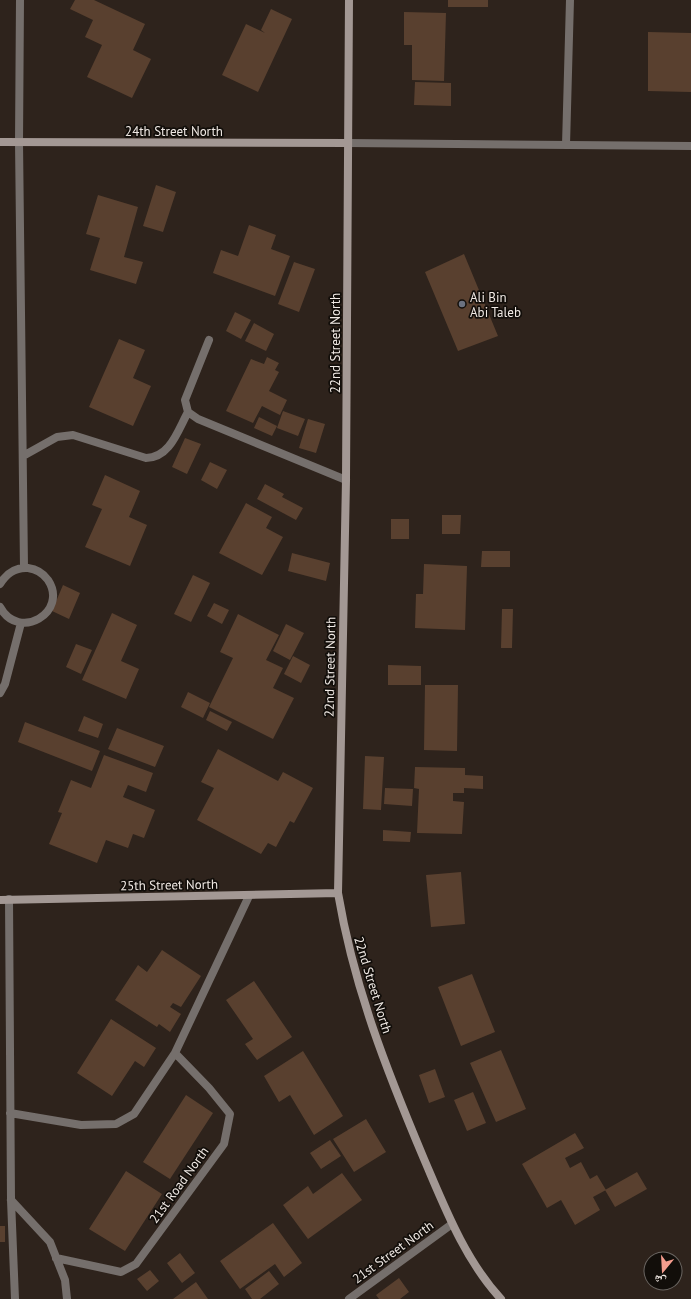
<svg xmlns="http://www.w3.org/2000/svg" width="691" height="1299" font-family="'PT Sans','Noto Naskh Arabic',sans-serif">
	<style>
		.building { fill: #59402f }
		.lines { fill: none; stroke-linecap: round; stroke-linejoin: round }
		.lane { stroke: #756f6c; stroke-width: 8 }
		.street { stroke: #756f6c; stroke-width: 8 }
		.secondary { stroke: #a39894; stroke-width: 8 }
		.worship-dot { fill: #6b7280; stroke: #120e0a; stroke-width: 1.5 }
		.labels { text-anchor: middle; dominant-baseline: central; stroke-width: 3.5; stroke-linejoin: round; paint-order: stroke }
		.street-label { font-size: 13px; fill: #f1eae5; stroke: #120e0a }
		.poi-label { font-size: 13px; fill: #f1eae5; stroke: #120e0a; text-anchor: start }
	</style>
	<rect width="100%" height="100%" fill="#2e231c"/>
	<path class="building" d="M75 0H94L145 24 133 50 151 59 132 98 87 77 102 45 85 37 93 20 70 9Z
		M448 0H488V7H448Z
		M271 9 292 19 258 92 222 75 246 24 265 33 261 30Z
		M404 12 446 13 444 81 412 80V45H404Z
		M648 32 691 33V92L648 91Z
		M415 82 451 83V106L414 105Z
		M156 185 176 192 163 232 143 226Z
		M98 195 138 207 124 257 143 262 136 284 90 270 100 238 86 234Z
		M249 225 276 235 271 249 290 256 275 296 213 273 221 250 238 256Z
		M464 254 498 336 458 351 425 272Z
		M294 262 315 269 299 312 278 304Z
		M235 312 251 320 241 339 226 331Z
		M254 323 274 334 266 351 245 341Z
		M119 339 145 350 133 378 151 386 133 426 89 407Z
		M267 357 279 363 275 370 279 372 269 391 287 400 280 415 262 406 253 423 226 411 251 359 264 364Z
		M283 411 305 419 298 436 277 428Z
		M259 417 277 426 272 436 254 428Z
		M308 419 325 424 316 453 299 448Z
		M185 438 201 444 187 474 172 467Z
		M210 462 227 470 217 489 201 480Z
		M105 475 140 491 129 517 147 525 130 566 85 547 102 509 92 505Z
		M265 484 284 494 282 497 303 508 296 520 257 499Z
		M246 503 272 517 266 528 283 537 262 575 219 553Z
		M442 515H461L460 534H442Z
		M391 519H409V539H391Z
		M482 551H510V567H481Z
		M292 553 330 563 326 581 288 571Z
		M424 564 467 566 465 630 415 628 416 594H423Z
		M193 575 210 583 191 622 174 614Z
		M63 585 80 593 69 619 52 611Z
		M214 603 229 610 222 624 207 616Z
		M502 609H513L512 648H501Z
		M112 613 137 625 121 661 139 669 126 699 82 680Z
		M238 614 279 635 266 660 283 668 273 688 294 698 273 739 209 707 233 658 220 652Z
		M286 624 304 633 290 660 273 651Z
		M76 644 92 650 81 674 66 667Z
		M293 656 310 665 301 683 284 674Z
		M388 665 421 666V685H388Z
		M425 685H458L457 751 424 750Z
		M188 692 210 703 203 718 181 707Z
		M210 711 232 722 227 731 206 720Z
		M84 716 103 724 98 738 78 731Z
		M25 722 100 751 92 771 18 742Z
		M117 728 164 746 155 767 108 749Z
		M218 749 278 781 283 772 313 788 294 823 290 821 276 847 268 843 261 854 197 820 214 788 201 782Z
		M104 755 153 773 146 792 128 785 123 797 155 810 144 838 133 834 128 848 106 840 97 863 49 844 62 813 58 812 71 780 91 788Z
		M365 756 384 757 381 810 363 809Z
		M415 767 465 768V775L483 776V789L464 788V793H453V801L464 802 462 834 417 833 419 789 414 788Z
		M385 788 413 789 412 806 384 804Z
		M383 830 411 832 410 842 383 841Z
		M461 872 465 924 431 927 426 875Z
		M162 950 201 976 181 1007 173 1003 170 1007 181 1014 170 1032 159 1024 157 1027 115 1000 138 965 147 972Z
		M472 974 495 1032 461 1046 438 987Z
		M254 981 292 1037 257 1060 245 1044 253 1039 226 1000Z
		M111 1019 156 1048 144 1067 135 1061 112 1096 77 1073Z
		M501 1050 526 1109 496 1122 470 1063Z
		M303 1051 343 1116 314 1135 290 1095 279 1102 264 1076Z
		M435 1069 445 1097 429 1103 419 1075Z
		M473 1092 486 1123 467 1131 454 1100Z
		M186 1095 213 1113 170 1179 143 1162Z
		M366 1119 386 1152 354 1172 333 1139Z
		M575 1133 584 1148 565 1158 570 1168 581 1162 590 1179 597 1175 606 1190 593 1197 600 1210 575 1225 561 1200 547 1208 522 1164Z
		M330 1140 341 1156 321 1169 310 1153Z
		M126 1171 162 1194 125 1251 89 1229Z
		M637 1172 647 1189 615 1207 605 1190Z
		M342 1173 362 1200 308 1239 283 1205 308 1186 313 1194Z
		M273 1223 302 1263 284 1277 275 1264 240 1289 220 1261Z
		M0 1226H5V1242H0Z
		M180 1253 195 1273 182 1283 167 1263Z
		M150 1270 159 1281 147 1291 137 1279Z
		M269 1271 279 1284 260 1299H252L245 1289Z
		M399 1278 409 1292 400 1299H379L376 1295Z
		M196 1282 208 1299H173Z"/>
	<g class="lines">
		<path class="lane" d="M566 145 570 0"/>
		<path class="street" d="M20 0 19 142 24 568
			M348 143 691 146
			M209 340 185 400 188 412 198 419 346 480
			M23 456 57 437 73 435 146 458C170 458 178 430 188 412
			M0 584C6 574 15 567 28 568 36 569 43 573 48 580 69 612 19 642 0 607
			M0 693 5 684 21 623
			M9 899 11 1200 15 1299
			M10 1113 81 1125 116 1124 134 1114 175 1053
			M11 1200 50 1242 65 1280 67 1299
			M56 1258 121 1272 136 1264 224 1144 230 1114 209 1088 175 1053 249 896
			M349 1299 452 1224"/>
		<path class="secondary" d="M349 0 346 480 338 893C354 988 387 1071 424 1159 445 1208 465 1260 501 1299
			M0 142 348 143
			M0 900 338 893"/>
	</g>
	<circle class="worship-dot" cx="462" cy="304" r="4"/>
	<g class="labels">
		<g class="street-label">
			<text x="174" y="131">24th Street North</text>
			<text transform="translate(335 343) rotate(-90)">22nd Street North</text>
			<text transform="translate(330 667) rotate(-89)">22nd Street North</text>
			<text transform="translate(169 885) rotate(-1)">25th Street North</text>
			<text transform="translate(373 985) rotate(73)">22nd Street North</text>
			<text transform="translate(179 1185) rotate(-54)">21st Road North</text>
			<text transform="translate(393 1252) rotate(-36)">21st Street North</text>
		</g>
		<g class="poi-label">
			<text x="470" y="297">Ali Bin<tspan x="470" dy="15">Abi Taleb</tspan></text>
		</g>
	</g>
	<g transform="translate(663 1271) rotate(198)"><circle r="19" fill="#120e0a" stroke="#6b6662"/>
	<path d="M0-3L7 15L0 10L-7 15Z" fill="#f59d8e"/>
	<text y="-6" font-size="11" font-weight="bold" text-anchor="middle" fill="#f1eae5">ش</text>
	</g>
</svg>
